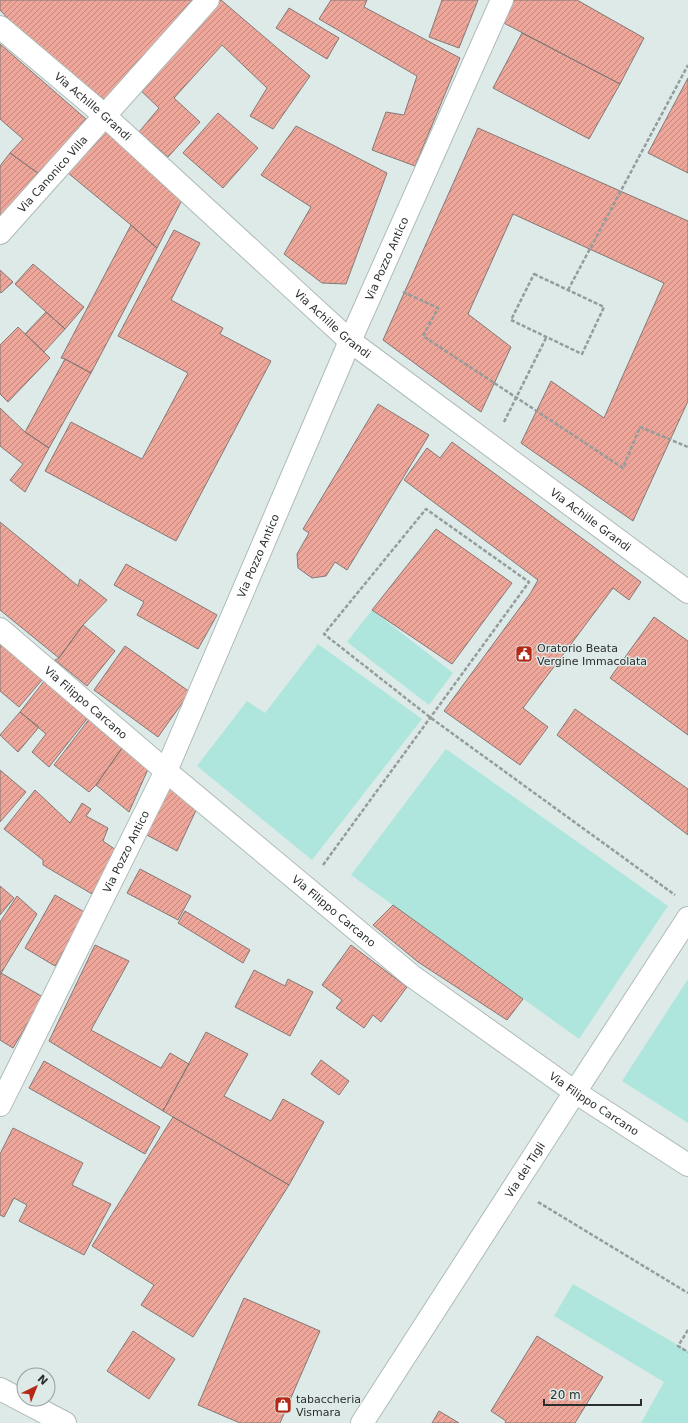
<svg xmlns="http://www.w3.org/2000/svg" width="688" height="1423" font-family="'DejaVu Sans',sans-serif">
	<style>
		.green { fill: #aee6de }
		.building { fill: url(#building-hatch); stroke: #847977 }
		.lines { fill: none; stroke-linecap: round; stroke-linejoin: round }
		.street-casing { stroke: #afbbb9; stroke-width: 24 }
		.path { stroke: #939d9c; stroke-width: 2.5; stroke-dasharray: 4 2; stroke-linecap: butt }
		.street { stroke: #fff; stroke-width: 22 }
		.labels { text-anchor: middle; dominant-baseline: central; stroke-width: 3; stroke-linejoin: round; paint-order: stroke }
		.street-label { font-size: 11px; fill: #2a2f2e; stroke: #ddeae8 }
		.poi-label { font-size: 11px; fill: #2a2f2e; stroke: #ddeae8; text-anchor: start }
	</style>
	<defs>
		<pattern id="building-hatch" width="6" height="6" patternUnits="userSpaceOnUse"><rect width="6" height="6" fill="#eda699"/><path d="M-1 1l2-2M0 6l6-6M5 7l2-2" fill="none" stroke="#c0887d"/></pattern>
	</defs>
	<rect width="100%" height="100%" fill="#ddeae8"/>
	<path class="green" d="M372 610 453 673 429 705 347 642Z
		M318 644 422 719 312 860 197 766 247 701 265 713Z
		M446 749 668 906 579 1039 351 875Z
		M688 979V1123L622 1081Z
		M573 1284 688 1351V1423H641L664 1382 554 1316Z"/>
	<path class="building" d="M0 0H192L106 101 26 38 0 10Z
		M220 0H221L310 76 273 129 250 116 267 88 222 45 174 98 200 122 168 157 139 132 159 108 137 87Z
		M331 0H367L364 7 460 58 415 166 372 150 386 112 404 115 417 76 319 19Z
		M442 0H478L459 48 429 37Z
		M509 0H577L644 38 620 84 500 21Z
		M289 8 339 38 327 59 276 28Z
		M522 33 620 84 589 139 493 88Z
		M0 44 86 119 39 174 10 153 23 139 0 119Z
		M688 78V173L648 153Z
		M218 113 258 148 223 188 183 153Z
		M296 126 387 173 346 284 322 283 284 254 311 207 261 175Z
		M478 128 688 221V401L633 521 521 443 551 381 604 418 664 283 513 214 468 314 511 347 481 412 383 340Z
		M104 129 183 198 157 248 131 225 68 173Z
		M10 153 39 174 0 219V166Z
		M131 225 157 248 91 373 65 359 61 358Z
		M174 230 200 243 171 300 223 328 220 334 271 361 176 541 45 471 71 422 142 459 188 373 118 336Z
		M33 264 84 307 65 329 15 284Z
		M0 270 13 282 1 293 0 292Z
		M46 312 65 329 44 352 25 334Z
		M18 327 50 358 8 402 0 394V345Z
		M65 359 91 373 49 448 25 432Z
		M378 404 429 435 347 570 335 562 326 576 312 578 298 568 297 554 309 533 303 529Z
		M0 408 25 432 49 448 25 492 10 480 23 464 0 446Z
		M452 442 641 582 629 600 613 588 523 708 548 727 520 765 444 711 530 594 538 580 404 480 427 448 440 458Z
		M0 522 78 586 80 579 107 600 83 625 59 658 0 610Z
		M436 529 512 583 452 664 372 610Z
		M126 564 217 615 198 649 137 615 144 602 114 585Z
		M654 617 688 641V735L610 678Z
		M83 625 115 651 87 686 55 660 59 658Z
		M0 635 47 674 19 707 0 691Z
		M125 646 190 692 158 737 94 690Z
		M45 680 90 715 49 767 32 752 46 734 20 712Z
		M575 709 688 789V835L557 735Z
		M20 712 39 727 18 752 0 735Z
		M90 718 125 744 96 785 89 792 54 765Z
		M125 744 149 767 129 812 96 785Z
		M0 770 26 792 0 822Z
		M169 786 198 806 177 851 145 834Z
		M35 790 70 823 82 803 91 809 86 816 108 828 103 841 116 850 92 894 43 865V860L4 829Z
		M140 869 191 896 178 920 127 893Z
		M0 886 14 898 0 915Z
		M55 895 86 913 55 966 25 948Z
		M17 896 37 914 0 975V922Z
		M393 905 523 999 507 1020 418 962 373 925Z
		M185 911 250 950 243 963 178 923Z
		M95 945 129 961 91 1030 161 1068 170 1053 189 1064 163 1111 49 1041Z
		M351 945 407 987 381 1022 373 1015 364 1028 336 1008 342 1000 322 985Z
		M254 970 285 986 288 979 313 992 290 1036 235 1007Z
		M1 973 43 997 13 1048 0 1040V975Z
		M206 1032 248 1054 224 1096 271 1121 283 1099 324 1122 289 1185 163 1111Z
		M321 1060 349 1081 339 1095 311 1074Z
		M44 1061 160 1127 145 1154 29 1088Z
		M173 1117 289 1185 193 1337 141 1305 154 1285 92 1246Z
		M13 1128 83 1163 72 1185 111 1204 84 1255 19 1221 27 1205 14 1198 4 1217 0 1215V1154Z
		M244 1298 320 1331 280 1423H240L198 1405Z
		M133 1331 175 1359 149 1399 107 1371Z
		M537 1336 603 1377 575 1423H505L506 1421 491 1411Z
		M439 1411 459 1423H432Z"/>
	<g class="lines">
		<g class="street-casing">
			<g id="street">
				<path id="s1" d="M0 27 104 115 350 341 688 592"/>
				<path id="s2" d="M0 233 208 0"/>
				<path id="s3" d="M0 629 166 771 412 976 575 1092 688 1165"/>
				<path id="s4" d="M0 1105 166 771 350 341 502 0"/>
				<path d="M0 1389 65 1423"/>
				<path id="s5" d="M362 1423 575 1092 688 918"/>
			</g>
		</g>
		<path class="path" d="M534 274 604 307 582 354 511 320Z
			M568 290 688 65
			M403 292 438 308 423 336 623 468 640 427 688 447
			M504 422 547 336
			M323 865 529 582 426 509 324 634 431 718 675 895
			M538 1202 688 1293
			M688 1330 678 1346 688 1352"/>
		<use href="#street" class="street"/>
	</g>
	<defs>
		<g id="civic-square" transform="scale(0.9)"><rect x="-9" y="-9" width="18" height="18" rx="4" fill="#b62816" stroke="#ddeae8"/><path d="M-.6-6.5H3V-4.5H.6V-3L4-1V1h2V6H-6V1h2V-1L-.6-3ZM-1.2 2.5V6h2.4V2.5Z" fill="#fff"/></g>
		<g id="shop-square" transform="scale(0.9)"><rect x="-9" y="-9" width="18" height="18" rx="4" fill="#b62816" stroke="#ddeae8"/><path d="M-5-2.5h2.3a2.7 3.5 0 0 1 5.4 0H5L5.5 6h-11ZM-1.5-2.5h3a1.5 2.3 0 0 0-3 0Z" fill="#fff"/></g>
	</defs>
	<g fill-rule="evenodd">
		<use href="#civic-square" x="524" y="654"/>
		<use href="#shop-square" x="283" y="1405"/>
	</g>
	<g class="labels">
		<g class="street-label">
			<text stroke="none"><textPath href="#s1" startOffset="122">Via Achille Grandi</textPath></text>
			<text stroke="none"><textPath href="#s2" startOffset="79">Via Canonico Villa</textPath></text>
			<text stroke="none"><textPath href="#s4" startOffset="931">Via Pozzo Antico</textPath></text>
			<text stroke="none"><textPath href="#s1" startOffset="446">Via Achille Grandi</textPath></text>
			<text stroke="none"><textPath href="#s1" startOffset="770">Via Achille Grandi</textPath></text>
			<text stroke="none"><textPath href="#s4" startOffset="607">Via Pozzo Antico</textPath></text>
			<text stroke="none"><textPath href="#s3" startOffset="113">Via Filippo Carcano</textPath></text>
			<text stroke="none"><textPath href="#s4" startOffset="283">Via Pozzo Antico</textPath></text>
			<text stroke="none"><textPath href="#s3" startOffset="437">Via Filippo Carcano</textPath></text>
			<text stroke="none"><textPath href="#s3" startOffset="761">Via Filippo Carcano</textPath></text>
			<text stroke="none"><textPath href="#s5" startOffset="301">Via dei Tigli</textPath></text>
		</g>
		<g class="poi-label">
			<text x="537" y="648">Oratorio Beata<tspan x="537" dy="13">Vergine Immacolata</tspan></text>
			<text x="296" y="1399">tabaccheria<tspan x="296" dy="13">Vismara</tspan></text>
		</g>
	</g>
	<g transform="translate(36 1387) rotate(43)"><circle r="19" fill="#ddeae8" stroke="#959f9e"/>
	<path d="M0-3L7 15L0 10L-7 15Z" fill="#b62816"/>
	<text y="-6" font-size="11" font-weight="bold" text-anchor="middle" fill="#2a2f2e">N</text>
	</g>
	<path d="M544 1399v6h97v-6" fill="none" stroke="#2a2f2e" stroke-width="2"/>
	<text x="550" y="1399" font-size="12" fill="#2a2f2e" stroke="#ddeae8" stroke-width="3" paint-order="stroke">20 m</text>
</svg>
